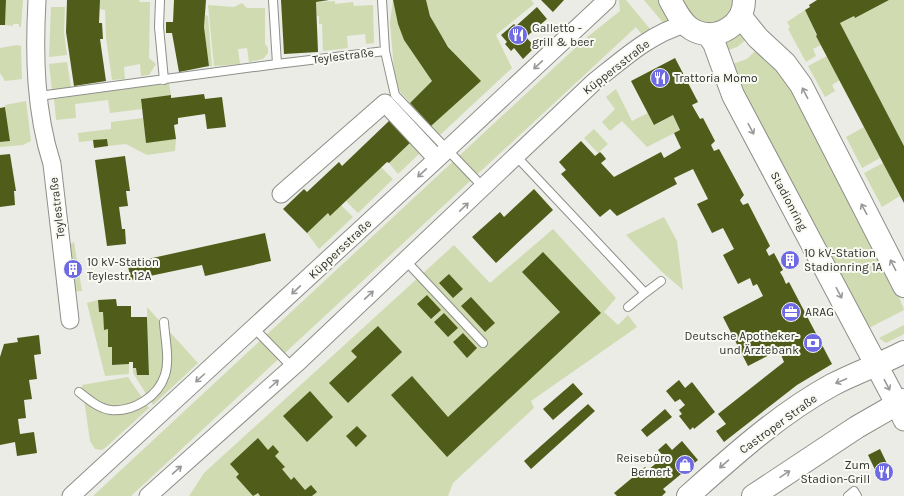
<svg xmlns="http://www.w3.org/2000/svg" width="904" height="496" font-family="Karla,sans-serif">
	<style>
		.green { fill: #d0dbb2 }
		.building { fill: #505d1a }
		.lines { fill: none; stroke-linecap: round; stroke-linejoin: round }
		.service-casing { stroke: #8d8f88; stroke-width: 10 }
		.minor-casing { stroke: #8d8f88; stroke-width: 19 }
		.tertiary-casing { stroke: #8d8f88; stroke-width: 23 }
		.secondary-casing { stroke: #8d8f88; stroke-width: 24 }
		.service { stroke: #fff; stroke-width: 8 }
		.minor { stroke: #fff; stroke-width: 17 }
		.tertiary { stroke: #fff; stroke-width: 21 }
		.secondary { stroke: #fff; stroke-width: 22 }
		.oneway { stroke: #989896 }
		.labels { text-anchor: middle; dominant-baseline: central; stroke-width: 4; stroke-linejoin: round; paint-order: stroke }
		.poi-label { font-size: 12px; fill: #30312e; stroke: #f8faf2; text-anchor: start }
		.street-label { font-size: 12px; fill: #30312e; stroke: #f8faf2 }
	</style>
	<rect width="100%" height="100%" fill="#eaece5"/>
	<path class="green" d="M6 0H23L21 27H19V24H13V26L5 25Z
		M100 0H139L140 2H150L149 58 156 64 149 75 141 76 140 64 124 67 125 79 112 80 106 38 105 10 100 9Z
		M393 0 404 40 432 81 410 103 397 88 394 70 390 22Z
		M426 0H531L534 4 496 35 512 68 440 135 431 126 480 81C457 57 433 34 426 0Z
		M619 0H626L651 30 643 36 636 27 131 496H93L586 38 620 11Z
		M644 0H663L672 20 664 24Z
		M678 0H736C730 23 715 25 694 21Z
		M889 0H904V146L840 23 854 16 855 18Z
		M335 1V4L353 2 354 6 373 5 374 43 366 44 365 34 347 36 348 48 323 51 322 24H319V16H317L316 2Z
		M242 3 247 8H265V44L268 48V53L263 59 249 62 247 48 238 49 240 64 214 66 208 5 234 7Z
		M51 7H65L64 32 67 55 49 57Z
		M805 10 821 45 813 49 816 56 806 62 788 29 790 27 787 22Z
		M205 15 208 16 212 66H209L204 27Z
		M740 33 747 39 737 47 726 51 725 41Z
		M17 45 21 46 22 79 5 81 0 73V48Z
		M759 47 776 62 894 284 904 310 869 328 853 304 730 65 747 59Z
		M827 56 840 80 832 85 835 91 825 97 808 66Z
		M67 62 71 87 52 90 49 64Z
		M169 83 171 95 141 99 142 109 110 113 108 100 75 104 76 118 56 120 54 99Z
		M616 89 632 121 648 113 655 125 673 115 680 130 647 147 622 121 610 131 602 122 615 109 606 97Z
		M26 101 31 141 23 145 0 147V142L10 141 5 105Z
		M143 118 146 142 176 139 175 151 147 155 126 144 108 146 107 139 79 142 78 133 111 129V122Z
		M864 127 880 158 862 168 846 137Z
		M594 129 608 144 598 153 584 138Z
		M411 142 421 152 398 174 389 163Z
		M883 163 900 196 882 207 864 173Z
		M381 167 393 179 358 213 346 201Z
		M341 205 353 217 319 249 307 233 328 213 330 215Z
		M664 217 677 241 683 290 661 271 626 235Z
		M553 229 616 298 604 312 618 325 628 315 637 327 531 401 534 408 453 483 448 496H189L204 473 454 245 490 283Z
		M74 242 82 291 70 292 69 245Z
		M98 300 99 312H103L104 329H108V347H112V365L129 364V374L105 376 87 303Z
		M147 307 198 363 153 405 133 373V368H136L137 375 149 374Z
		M904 325V334L886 343 879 338Z
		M128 377 149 408 105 448 102 450 95 449 90 441 82 385Z"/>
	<path class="building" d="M0 0H6L5 25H0Z
		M67 0H100L99 23H102L103 39H100L106 81 74 86 66 32Z
		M174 0H206L204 27 209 66 179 72 172 33H166V22H173Z
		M281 0H329L316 2 318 52 284 54Z
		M393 0H426L430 16 448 47 481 81 431 126 410 103 432 81 404 40 398 24Z
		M541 0H564L553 12Z
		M817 0H889L855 18 854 16 840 23 904 146V203L816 36 817 35 805 10 810 7 809 5Z
		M537 7 547 19 526 37 535 47 523 59 514 48 511 51 505 44 507 42 501 35 514 24 516 26Z
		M675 58 698 102 692 105 700 119 703 118 715 141 711 145 714 151 719 149 744 195 740 200 741 202 743 205 748 203 770 246 766 250 769 256 774 253 783 270 780 272 783 277 786 284 789 282 832 364 797 385 724 442 716 431 726 424 718 414 784 362 779 350 748 366 723 317 763 296 757 284 753 286 750 278 738 284 723 255 734 249 723 228 712 233 697 204 708 199 693 169 674 178 677 184 641 203 617 216 610 209 600 217 561 174 566 170 559 162 581 141 595 156 600 152 603 155 606 159 601 163 614 177 661 152 664 158 681 148 674 133 680 130 673 115 654 125 631 81Z
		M204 94 205 99 222 97 226 127 207 129 205 114 178 118V124L174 125 176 139 146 143 141 99 171 95V98Z
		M5 107 10 141 0 142V108Z
		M390 120 411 142 389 163 387 162 330 216 328 213 307 233 283 209 304 189 307 192 339 162 342 166Z
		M107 139 108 146 94 148 93 140Z
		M10 154 16 191H14L15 205 0 207V155Z
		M125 156 130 191H126L128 206 119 207 122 229H125L126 244 107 246 95 160Z
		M534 189 553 210 496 263 472 237 500 212 504 217Z
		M265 233 271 261 205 276 202 265 131 280 127 262 130 261V263Z
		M543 252 601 313 447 457 391 395 412 376 448 417 560 312 522 272Z
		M790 253 795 264 791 266 785 256Z
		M74 264 75 273H71L70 265Z
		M449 274 463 289 453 298 439 283Z
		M427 295 441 310 431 319 417 304Z
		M471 297 495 323 485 332 461 306Z
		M116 299 117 306H131V317H147L149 375H137L136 368H133V362H129V364L112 365V347H108V329L104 330 103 312H99L98 300Z
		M444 313 458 328 448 337 434 322Z
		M378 326 402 352 348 403 329 383 357 357 351 351Z
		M463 333 477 348 467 358 453 342Z
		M39 335 41 354 34 355 37 379 29 380 32 399 24 400 26 418 18 419 20 434 34 432 37 453 17 456 15 442 0 445V357L4 344 18 342 17 338Z
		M679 380 685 388 692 382 715 412 694 429 693 427 690 430 679 416 682 414 679 410 685 405 680 399 675 402 666 391Z
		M573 383 583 394 553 420 543 409Z
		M310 391 333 417 307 442 283 416Z
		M588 404 595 411 531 469 524 461Z
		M665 409 672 417 647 437 641 430Z
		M357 426 367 436 356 447 346 436Z
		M258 438 268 450 273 445 279 452 275 456 285 467 282 469 291 480 294 477 305 490 311 485 317 492 312 496H260L258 493 253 496 236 477 239 474 230 464Z
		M682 441 698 460 663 489 666 492 662 496H617L614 493 645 467 648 470 664 457 658 450 666 443 672 450Z
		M880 449 892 474 880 480 868 455Z"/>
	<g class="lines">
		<g class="service-casing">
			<path id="service" d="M160 0 159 27 164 80
				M273 0 277 64
				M382 0 385 51
				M39 96 277 64 385 51 395 95 484 188
				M516 156 645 293 628 307
				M406 261 483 343
				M645 293 661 281
				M254 328 292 367
				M79 392C88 399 99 409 111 410 133 412 158 397 165 375 170 359 165 339 164 322
				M848 496 854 491 857 496"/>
		</g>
		<g class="minor-casing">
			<path id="minor" d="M37 0C34 55 35 111 52 164L70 320
				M281 194 385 103 437 159
				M71 496 437 159 607 0
				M148 496 296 364 594 82C623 59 650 34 685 24"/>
		</g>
		<g class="tertiary-casing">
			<path id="tertiary" d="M897 404 904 420"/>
		</g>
		<g class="secondary-casing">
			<path id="secondary" d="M670 0C676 11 683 26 695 31 718 41 744 25 744 0
				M741 17 758 38 785 63 801 85 904 286
				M707 34 714 43 733 95 897 404
				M688 496C733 456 779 414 832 385 855 373 881 364 904 352
				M753 496 857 427 904 400"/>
		</g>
		<use href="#service" class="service"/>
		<use href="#minor" class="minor"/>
		<use href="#tertiary" class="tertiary"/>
		<use href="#secondary" class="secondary"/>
	</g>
	<defs><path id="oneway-shaft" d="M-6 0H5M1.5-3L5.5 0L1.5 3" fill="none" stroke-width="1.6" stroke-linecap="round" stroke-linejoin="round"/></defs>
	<g class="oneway">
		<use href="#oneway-shaft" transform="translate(538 65) rotate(137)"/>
		<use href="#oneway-shaft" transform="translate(805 93) rotate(-117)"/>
		<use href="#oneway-shaft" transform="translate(751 129) rotate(62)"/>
		<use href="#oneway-shaft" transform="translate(422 173) rotate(137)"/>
		<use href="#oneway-shaft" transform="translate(464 207) rotate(-44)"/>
		<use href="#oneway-shaft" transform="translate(864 209) rotate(-118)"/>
		<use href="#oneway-shaft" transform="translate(893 265) rotate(-117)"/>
		<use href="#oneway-shaft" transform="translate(296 290) rotate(137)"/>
		<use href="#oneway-shaft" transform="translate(839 293) rotate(62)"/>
		<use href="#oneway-shaft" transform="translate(369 295) rotate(-43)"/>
		<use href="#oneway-shaft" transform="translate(200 378) rotate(138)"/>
		<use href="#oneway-shaft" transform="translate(841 381) rotate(157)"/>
		<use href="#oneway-shaft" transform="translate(274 384) rotate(-42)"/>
		<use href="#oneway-shaft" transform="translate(887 385) rotate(63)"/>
		<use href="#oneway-shaft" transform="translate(724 464) rotate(139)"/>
		<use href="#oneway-shaft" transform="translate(177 470) rotate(-41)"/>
		<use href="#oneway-shaft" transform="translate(785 474) rotate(-34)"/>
	</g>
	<defs>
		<g id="restaurant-disc" transform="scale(1)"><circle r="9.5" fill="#6e6ae4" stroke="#f8faf2"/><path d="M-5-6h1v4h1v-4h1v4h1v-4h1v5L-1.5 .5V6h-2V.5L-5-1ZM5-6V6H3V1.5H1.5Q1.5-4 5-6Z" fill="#fff"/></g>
		<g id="building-disc" transform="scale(1)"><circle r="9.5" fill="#6e6ae4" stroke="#f8faf2"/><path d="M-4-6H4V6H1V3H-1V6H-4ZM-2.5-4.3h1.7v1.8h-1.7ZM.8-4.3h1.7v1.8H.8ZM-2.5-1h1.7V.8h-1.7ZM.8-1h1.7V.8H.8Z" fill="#fff"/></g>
		<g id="office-disc" transform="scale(1)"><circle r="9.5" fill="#6e6ae4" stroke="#f8faf2"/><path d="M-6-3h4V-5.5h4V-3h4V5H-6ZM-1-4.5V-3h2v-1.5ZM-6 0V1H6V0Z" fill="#fff"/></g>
		<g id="bank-disc" transform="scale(1)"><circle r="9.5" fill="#6e6ae4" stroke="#f8faf2"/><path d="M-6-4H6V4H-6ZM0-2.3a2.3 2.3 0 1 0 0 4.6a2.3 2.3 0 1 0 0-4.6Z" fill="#fff"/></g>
		<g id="shop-disc" transform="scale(1)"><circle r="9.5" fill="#6e6ae4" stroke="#f8faf2"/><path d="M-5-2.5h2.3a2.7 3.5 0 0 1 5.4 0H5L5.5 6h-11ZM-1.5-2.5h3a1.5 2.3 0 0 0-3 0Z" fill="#fff"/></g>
	</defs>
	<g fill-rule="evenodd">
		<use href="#restaurant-disc" x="518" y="35"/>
		<use href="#restaurant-disc" x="660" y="78"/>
		<use href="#building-disc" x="790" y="260"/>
		<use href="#building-disc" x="73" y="269"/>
		<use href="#office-disc" x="791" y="312"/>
		<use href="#bank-disc" x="813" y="343"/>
		<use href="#shop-disc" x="685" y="465"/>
		<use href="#restaurant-disc" x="884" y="472"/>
	</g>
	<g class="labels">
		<g class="poi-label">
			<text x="532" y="28">Galletto -<tspan x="532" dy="14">grill &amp; beer</tspan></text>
			<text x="674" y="78">Trattoria Momo</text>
			<text x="804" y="253">10 kV-Station<tspan x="804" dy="14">Stadionring 1A</tspan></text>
			<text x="87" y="262">10 kV-Station<tspan x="87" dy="14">Teylestr. 12A</tspan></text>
			<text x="805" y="312">ARAG</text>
			<text x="799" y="336" text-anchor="end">Deutsche Apotheker-<tspan x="799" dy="14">und Ärztebank</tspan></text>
			<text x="671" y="458" text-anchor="end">Reisebüro<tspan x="671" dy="14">Bernert</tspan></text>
			<text x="870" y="465" text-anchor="end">Zum<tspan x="870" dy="14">Stadion-Grill</tspan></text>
		</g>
		<g class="street-label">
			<text transform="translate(343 56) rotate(-7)">Teylestraße</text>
			<text transform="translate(616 67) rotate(-38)">Küppersstraße</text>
			<text transform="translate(789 201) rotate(62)">Stadionring</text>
			<text transform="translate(57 208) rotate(-97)">Teylestraße</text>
			<text transform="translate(340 249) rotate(-43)">Küppersstraße</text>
			<text transform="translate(778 424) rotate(-36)">Castroper Straße</text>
		</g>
	</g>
</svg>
